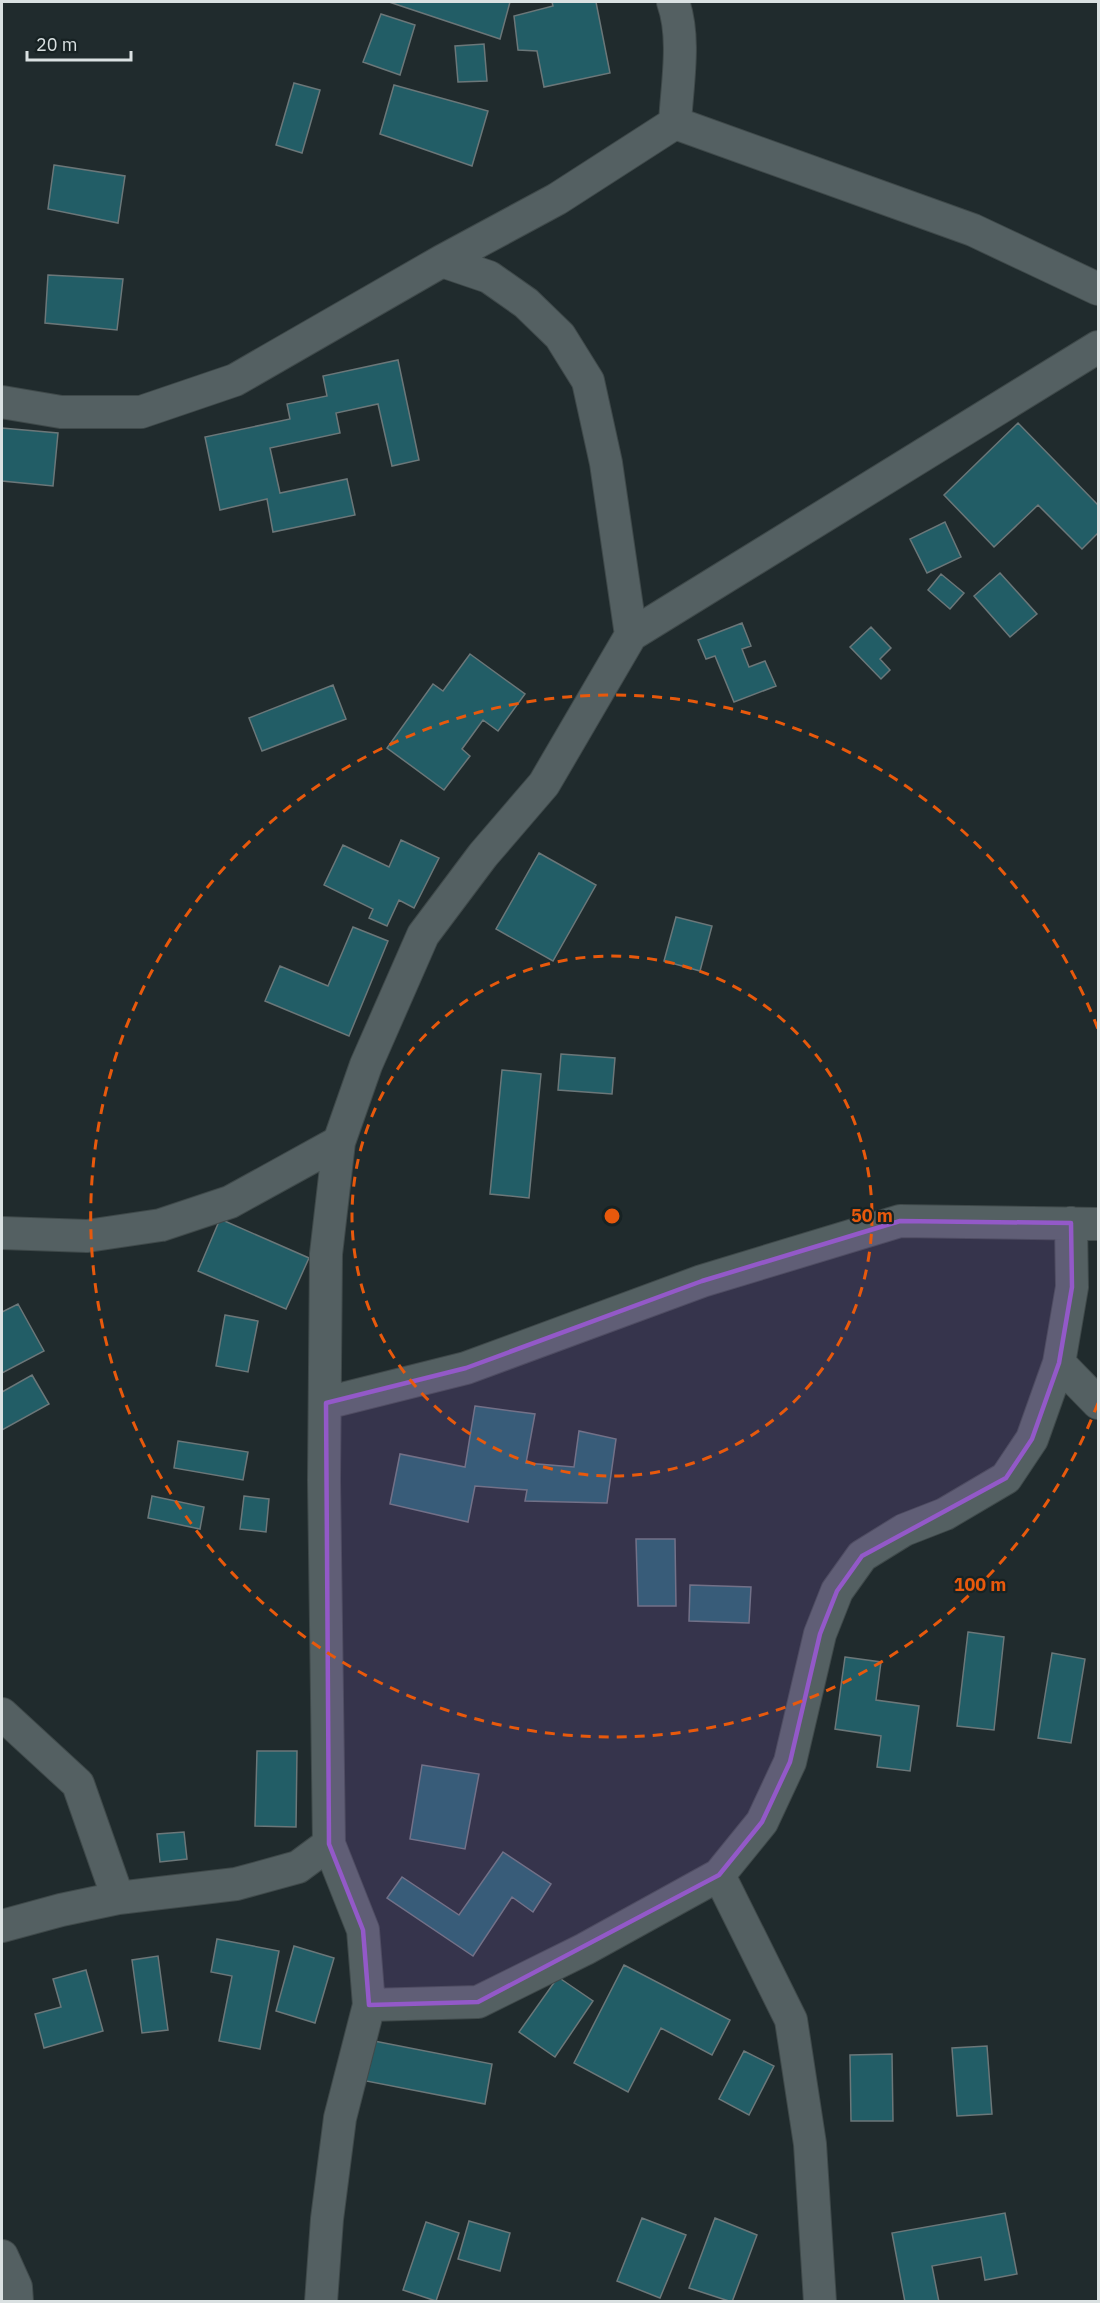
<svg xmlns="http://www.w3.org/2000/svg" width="1100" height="2303" font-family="'IBM Plex Sans',sans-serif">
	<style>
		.building { fill: #225d66; stroke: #6b7779; stroke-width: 1.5 }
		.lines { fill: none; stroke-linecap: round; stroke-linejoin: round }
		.street-casing { stroke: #3f494a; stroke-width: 34 }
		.street { stroke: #546062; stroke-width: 32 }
		.marked { fill: #9359c8; fill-opacity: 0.2; stroke: #9359c8; stroke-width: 4.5; stroke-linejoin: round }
		.ring { fill: none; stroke: #e8590c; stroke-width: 3; stroke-dasharray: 10 8 }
		.centre { fill: #e8590c; stroke: #172223; stroke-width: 3 }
		.ring-label { font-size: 18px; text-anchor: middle; font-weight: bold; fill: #e8590c; stroke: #172223; stroke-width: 4.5; stroke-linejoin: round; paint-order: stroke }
	</style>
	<rect width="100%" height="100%" fill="#202b2d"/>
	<path class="building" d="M389 2H510L500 39Z
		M552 2H596L610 73 544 87 537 51 518 50 514 16 553 6Z
		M381 14 415 25 400 75 363 62Z
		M484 44 487 81 458 82 455 46Z
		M294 83 320 90 302 153 276 145Z
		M394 85 488 111 472 166 380 134Z
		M54 165 125 176 118 223 48 209Z
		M48 275 123 279 117 330 45 323Z
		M398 360 419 460 392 466 378 404 336 413 340 433 270 448 280 493 347 479 355 515 273 532 267 499 220 510 205 437 290 419 287 404 327 396 323 376Z
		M1018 423 1098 505V533L1082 549 1038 505 994 547 944 495Z
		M2 428 58 433 53 486 2 481Z
		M945 522 961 557 927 573 910 539Z
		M1000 573 1037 614 1010 637 974 596Z
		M941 574 964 593 950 609 928 590Z
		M742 623 751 646 742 649 749 667 765 661 776 686 734 702 715 656 706 659 698 640Z
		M871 627 891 648 880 659 890 670 881 679 850 647Z
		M470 654 525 694 498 731 483 720 462 749 470 756 444 790 387 748 433 684 443 691Z
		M333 685 346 719 262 751 249 718Z
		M401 840 439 858 414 908 399 900 387 926 369 918 373 909 324 885 343 845 389 867Z
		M539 853 596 885 553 961 496 929Z
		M676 917 712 926 700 971 664 961Z
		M353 927 388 941 349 1036 265 1001 280 966 328 986Z
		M561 1054 615 1058 612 1094 558 1090Z
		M502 1070 541 1074 529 1198 490 1194Z
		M220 1219 309 1258 286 1309 198 1271Z
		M18 1304 44 1351 2 1373V1312Z
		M225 1315 258 1321 248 1372 216 1366Z
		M32 1375 49 1404 2 1430V1392Z
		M475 1406 535 1414 526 1463 574 1467 579 1431 616 1439 607 1503 525 1501 527 1490 475 1486 468 1522 390 1504 400 1454 465 1467Z
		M178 1441 248 1452 243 1480 174 1468Z
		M152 1496 204 1507 200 1529 148 1518Z
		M244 1496 269 1499 266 1532 240 1529Z
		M636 1539H675L676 1606H638Z
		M690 1585 751 1587 749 1623 689 1621Z
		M968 1632 1004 1637 994 1730 957 1726Z
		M1052 1653 1085 1659 1071 1743 1038 1738Z
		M845 1657 881 1662 876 1700 919 1706 910 1771 877 1767 881 1736 835 1729Z
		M257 1751H297L296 1827 255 1826Z
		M422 1765 479 1774 465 1849 410 1839Z
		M184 1832 187 1859 160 1862 157 1834Z
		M503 1852 551 1884 533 1912 512 1897 473 1956 387 1898 402 1877 459 1915Z
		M217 1939 279 1951 260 2049 219 2041 232 1976 211 1972Z
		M294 1946 334 1958 315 2023 276 2011Z
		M158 1956 168 2030 142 2033 132 1960Z
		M624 1965 730 2020 712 2055 661 2028 628 2092 574 2063Z
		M86 1970 103 2031 44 2048 35 2014 61 2007 53 1979Z
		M558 1977 593 2001 555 2057 519 2032Z
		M369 2040 492 2064 485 2104 361 2080Z
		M987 2046 992 2114 957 2116 952 2048Z
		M744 2051 774 2066 749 2115 719 2099Z
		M892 2054 893 2121H851L850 2055Z
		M1005 2213 1017 2274 985 2280 981 2257 932 2266 939 2302H905L892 2233Z
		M642 2218 686 2235 660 2298 617 2281Z
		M715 2218 757 2235 732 2302 689 2288Z
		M469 2221 510 2233 500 2271 458 2259Z
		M426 2222 459 2233 436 2301 403 2290Z"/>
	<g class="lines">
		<g class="street-casing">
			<path id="street" d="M673 2C686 38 677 85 675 123
				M2 402 61 412H141L235 380 442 261 557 199 675 123 973 230 1098 289
				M631 635 1098 347
				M2 1233 87 1236 161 1225 230 1202 339 1142
				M1059 1363 1098 1403
				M326 1403 466 1368 702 1281 900 1221 1098 1224
				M2 1714 78 1784 118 1898
				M719 1875 791 2020 810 2144 820 2302
				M2 1926 61 1910 118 1898 236 1884 298 1867 329 1844 324 1480 326 1254 339 1142 366 1065 423 935 483 855 544 784 631 635 606 463 588 381 560 336 526 303 489 277 442 261
				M369 2005 478 2002 585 1949 719 1875 762 1822 790 1762 820 1634 837 1591 862 1556 904 1530 945 1514 1006 1478 1032 1439 1059 1363 1072 1287 1071 1223
				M2 2256 16 2287 17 2302
				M321 2302 327 2219 340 2118 369 2005 363 1930 329 1844"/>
		</g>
		<use href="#street" class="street"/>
	</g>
	<path class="marked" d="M900 1221 1071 1223 1072 1287 1059 1363 1032 1439 1006 1478 862 1556 837 1591 820 1634 790 1762 762 1822 719 1875 478 2002 369 2005 363 1930 329 1844 326 1403 466 1368 702 1281Z"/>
	<g class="ring">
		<circle cx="612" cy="1216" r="260"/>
		<path d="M1098 1403A521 521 0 1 1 1098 1029"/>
	</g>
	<circle cx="612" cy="1216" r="9" class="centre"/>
	<g class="ring-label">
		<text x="872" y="1222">50 m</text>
		<text x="980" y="1591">100 m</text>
	</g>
	<rect width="1100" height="2303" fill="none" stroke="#dae1e2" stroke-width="6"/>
	<path d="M27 51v9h104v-9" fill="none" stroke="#dae1e2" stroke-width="3"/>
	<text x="36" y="51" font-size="18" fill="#dae1e2" stroke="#172223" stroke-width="4.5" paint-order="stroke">20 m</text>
</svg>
